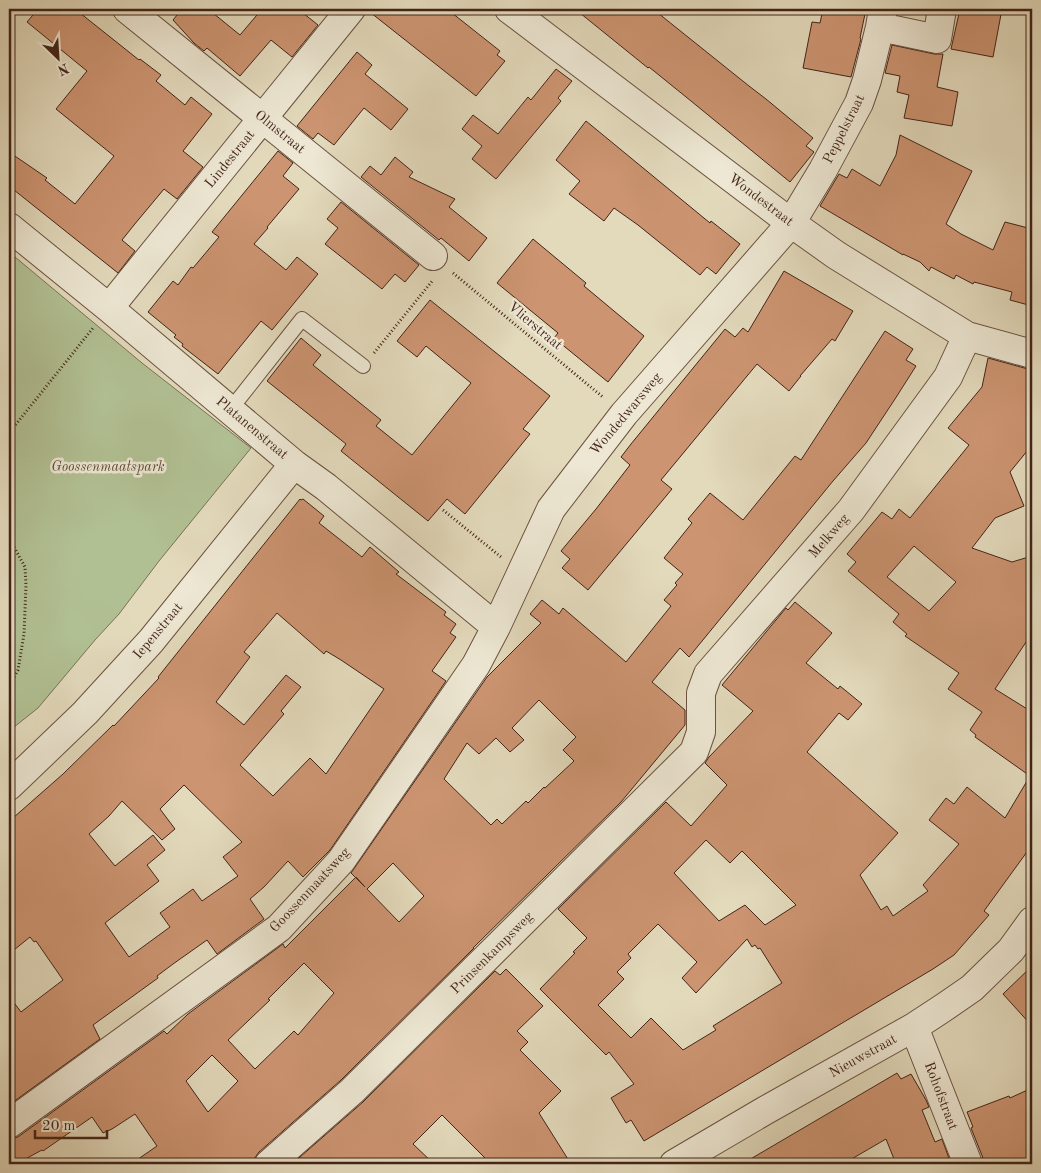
<svg xmlns="http://www.w3.org/2000/svg" width="1041" height="1173" font-family="'Old Standard TT',serif">
	<style>
		.green { fill: #b1c093; stroke: #7a7256 }
		.building { fill: #cc9471; stroke: #432418; fill-rule: evenodd }
		.lines { fill: none; stroke-linecap: round; stroke-linejoin: round }
		.lane-casing { stroke: #6b5241; stroke-width: 16 }
		.street-casing { stroke: #6b5241; stroke-width: 30 }
		.path { stroke: #432418; stroke-width: 3; stroke-dasharray: 1 2.5; stroke-linecap: butt }
		.lane { stroke: #ede7d3; stroke-width: 14 }
		.street { stroke: #ede7d3; stroke-width: 28 }
		.labels { text-anchor: middle; dominant-baseline: central; stroke-width: 5; stroke-linejoin: round; paint-order: stroke }
		.street-label { font-size: 14px; fill: #432418; stroke: #ede7d3 }
		.park-label { font-size: 14px; font-style: italic; fill: #5e4b37; stroke: #ede7d3 }
	</style>
	<rect width="100%" height="100%" fill="#e3dabc"/>
	<filter id="stains"><feTurbulence type="fractalNoise" baseFrequency=".004" numOctaves="4"/><feColorMatrix values="0 0 0 0 .2 0 0 0 0 .09 0 0 0 0 .02 0 0 0 .5 -.17"/></filter>
	<radialGradient id="worn" r=".72"><stop offset=".6" stop-color="#630" stop-opacity="0"/><stop offset="1" stop-color="#630" stop-opacity=".3"/></radialGradient>
	<path class="green" d="M9 252 142 363 251 448 159 561 119 614 95 640 38 708 9 731Z"/>
	<path class="building" d="M38 9H75L139 60 140 59 161 75 156 81 185 105 191 97 212 114 183 151 203 167 177 199 164 189 134 225 122 240 135 251 118 273 9 186V152L47 178 45 180 75 204 114 156 56 109 87 71 27 22Z
		M182 9H208L240 35 262 9H298L318 25 292 57 271 40 240 76 207 48 204 51 194 43 173 20Z
		M366 9H447L500 51 497 55 505 61 476 96Z
		M575 9H653L749 86 766 99 813 138 806 146 814 152 790 182 691 101 649 67 648 68Z
		M823 9H866L860 38 861 39 851 77 803 68 812 22 820 23Z
		M960 9H1002L993 57 951 49Z
		M892 45 934 54H943L937 87 958 92 952 126 904 118 909 95 897 92 900 76 885 73Z
		M357 52 372 65 365 74 408 109 391 130 364 108 334 145 318 133 313 139 297 126Z
		M556 69 572 81 558 98 561 101 496 179 472 159 482 146 462 129 473 115 498 134 528 97 531 100Z
		M586 121 710 223 711 221 740 244 716 274 707 267 700 275 638 225 614 208 604 221 569 194 580 181 556 160Z
		M900 135 972 171 946 224 961 234 993 250 1005 222 1032 229V306L1010 300 1012 292 974 282 973 284 956 275 954 279 931 267 929 271 920 262 903 254V255L820 206 839 174 847 178 852 169 880 186 896 155Z
		M278 151 293 163 283 176 299 189 267 227 268 228 254 244 286 270 297 257 318 274 272 330 261 321 218 374 182 346 183 344 174 337 176 335 148 312 173 281 178 285 191 267 193 268 219 237 212 232Z
		M395 157 413 172 409 177 455 199 449 207 487 238 469 261 441 238 439 240 361 177 370 166 381 175Z
		M341 202 419 265 405 282 395 274 382 289 325 244 338 228 327 219Z
		M533 239 586 283 584 286 644 336 608 382 554 338 558 333 497 283Z
		M784 271 853 311 835 341 832 339 800 376H801L789 391 757 364 661 480 672 489 588 590 562 568 570 559 561 551 596 509 630 465 621 457 631 444 725 329 735 337 743 328 748 332Z
		M430 300 550 396 523 429 530 434 465 514 447 499 428 521 341 451 346 444 267 381 301 338 321 355 313 365 381 420 376 426 412 455 471 383 426 346 417 357 397 341Z
		M885 331 913 349 906 360 916 366 895 399 866 443 833 481 689 657 680 648 652 682 685 710V725L621 802 473 948H474L341 1080 259 1152 254 1159V1164H131L157 1146 135 1114 112 1129 103 1133 92 1117 43 1151 42 1150 16 1164H9V1139L18 1137 164 1031 167 1034 188 1014 283 944 285 948 356 877 365 887 351 873 487 677 541 623 530 614 542 600 559 614 563 608 626 662 671 606 664 600 677 585 675 583 683 574 664 558 692 523 688 519 710 493 743 520 795 456 801 460ZM539 700 576 737 563 750 574 761 545 788 544 787 528 803 526 801 502 824 497 819 491 825 444 779 467 743 479 754 496 738 510 752 524 740 512 728ZM393 863 424 896 399 922 367 889ZM304 963 334 993 298 1035 294 1031 255 1069 228 1040 270 1000 268 999ZM212 1055 238 1081 208 1112 186 1081Z
		M988 358 1028 369H1032V445L1010 472 1024 506 995 518 972 548 1012 562 1032 556V633L995 689 1032 712V845L984 911 989 915 954 955 933 969 644 1141 631 1120 626 1123 611 1098 634 1084 609 1052 606 1055 540 989 575 953 573 952 587 938 558 909 666 802 691 826 727 785 705 763 709 757 753 711 722 685 786 608 788 610 795 602 832 633 806 663 838 689 840 686 862 704 848 720 839 713 807 752 898 833 860 875 881 910 887 906 893 916 928 891 923 885 959 844 929 820 946 798 954 804 967 787 1005 818 1030 776 975 737 976 735 970 730 982 712 948 689 959 673 905 636 907 634 893 622 899 614 848 571 856 562 847 554 882 512 892 519 899 509 910 518 969 445 948 428 982 387ZM914 546 956 582 929 611 887 577ZM706 840 730 863 742 851 796 905 765 925 745 905 719 921 674 873ZM658 924 697 962 682 978 696 993 747 939 752 947 755 945 758 949 760 948 782 983 713 1026 716 1030 683 1050 651 1018 631 1038 598 1005 624 979 617 972 631 958 628 954Z
		M300 499 301 500 303 499 324 516 319 523 362 557 370 547 399 572 396 574 446 612 444 615 456 624 450 633 456 637 432 671 446 681 330 850 303 877 288 861 264 887 250 899 264 919 217 954 207 940 173 964 157 976 158 978 93 1025 100 1039 9 1105V996L21 1012 63 980 36 941 34 942 30 937 9 954V824L15 820 13 818 63 774 113 725 114 726 159 678 158 677ZM277 613 324 654 326 651 341 660 384 689 326 774 310 758 273 796 240 765 284 714 281 711 301 687 286 675 244 725 216 702 250 657 244 652ZM184 785 242 842 223 857 238 876 202 901 193 889 160 913 170 927 129 957 105 923 159 881 147 865 165 850 153 835 115 866 89 834 109 816 122 801 162 840 175 829 160 809Z
		M1032 966V1026L1003 994Z
		M506 969 543 1006 517 1031 528 1042 520 1050 561 1091 539 1113 571 1164H491L442 1115 413 1144 434 1164H292L363 1102 495 971 500 975Z
		M897 1073 901 1079 911 1074 926 1100 929 1107 922 1110 935 1142 942 1139 951 1164H896L886 1139 843 1164H742Z
		M1032 1088V1164H983V1158L971 1128 973 1127 967 1112 1009 1096 1010 1098Z"/>
	<g class="lines">
		<g class="lane-casing">
			<path id="lane" d="M230 410 302 319 363 366"/>
		</g>
		<g class="street-casing">
			<path id="street" d="M127 9 433 256
				M509 9 791 223 836 255 967 336 1032 354
				M880 27 937 39 942 9
				M9 227 109 308 294 464 326 487 496 627
				M109 308 351 9
				M9 786 85 713 151 641 294 464
				M914 1027 968 1164
				M9 1124 279 928 341 861 476 665 496 627 551 509 624 414 791 223 823 170 859 103 867 80 880 27 883 9
				M269 1164 352 1091 694 752 701 732V693L708 674 851 510 948 377 967 336
				M674 1164 766 1110 914 1027 943 1008 972 988 1011 950 1032 921"/>
		</g>
		<path class="path" d="M453 273 604 398
			M374 353 433 280
			M9 433 93 328
			M443 510 501 557
			M9 538 25 567 26 585 24 634 18 670 9 686"/>
		<use href="#lane" class="lane"/>
		<use href="#street" class="street"/>
	</g>
	<g class="labels">
		<g class="street-label">
			<text transform="translate(844 129) rotate(-63)">Peppelstraat</text>
			<text transform="translate(280 132) rotate(39)">Olmstraat</text>
			<text transform="translate(230 159) rotate(-51)">Lindestraat</text>
			<text transform="translate(761 200) rotate(37)">Wondestraat</text>
			<text transform="translate(535 326) rotate(40)">Vlierstraat</text>
			<text transform="translate(626 414) rotate(-50)">Wondedwarsweg</text>
			<text transform="translate(252 428) rotate(40)">Platanenstraat</text>
			<text transform="translate(829 536) rotate(-49)">Melkweg</text>
			<text transform="translate(158 631) rotate(-50)">Iepenstraat</text>
			<text transform="translate(310 890) rotate(-47)">Goossenmaatsweg</text>
			<text transform="translate(492 953) rotate(-45)">Prinsenkampsweg</text>
			<text transform="translate(863 1056) rotate(-29)">Nieuwstraat</text>
			<text transform="translate(941 1096) rotate(69)">Rohofstraat</text>
		</g>
		<g class="park-label">
			<text x="108" y="467">Goossenmaatspark</text>
		</g>
	</g>
	<rect width="1041" height="1173" fill="none" stroke="#e3dabc" stroke-width="30"/>
	<rect x="10" y="10" width="1021" height="1153" fill="none" stroke="#432418" stroke-width="2.5"/>
	<rect x="15" y="15" width="1011" height="1143" fill="none" stroke="#432418"/>
	<g transform="translate(58 58) rotate(155)" stroke="#ede7d3" stroke-width="4" paint-order="stroke">
	<path d="M0-4L9 19L0 12L-9 19Z" fill="#432418"/>
	<text y="-8" font-size="14" font-weight="bold" text-anchor="middle" fill="#432418">N</text>
	</g>
	<path d="M35 1130v8h72v-8" fill="none" stroke="#432418" stroke-width="2.5"/>
	<text x="42" y="1130" font-size="15" fill="#432418" stroke="#ede7d3" stroke-width="4" paint-order="stroke">20 m</text>
	<rect width="100%" height="100%" filter="url(#stains)"/>
	<rect width="100%" height="100%" fill="url(#worn)"/>
</svg>
